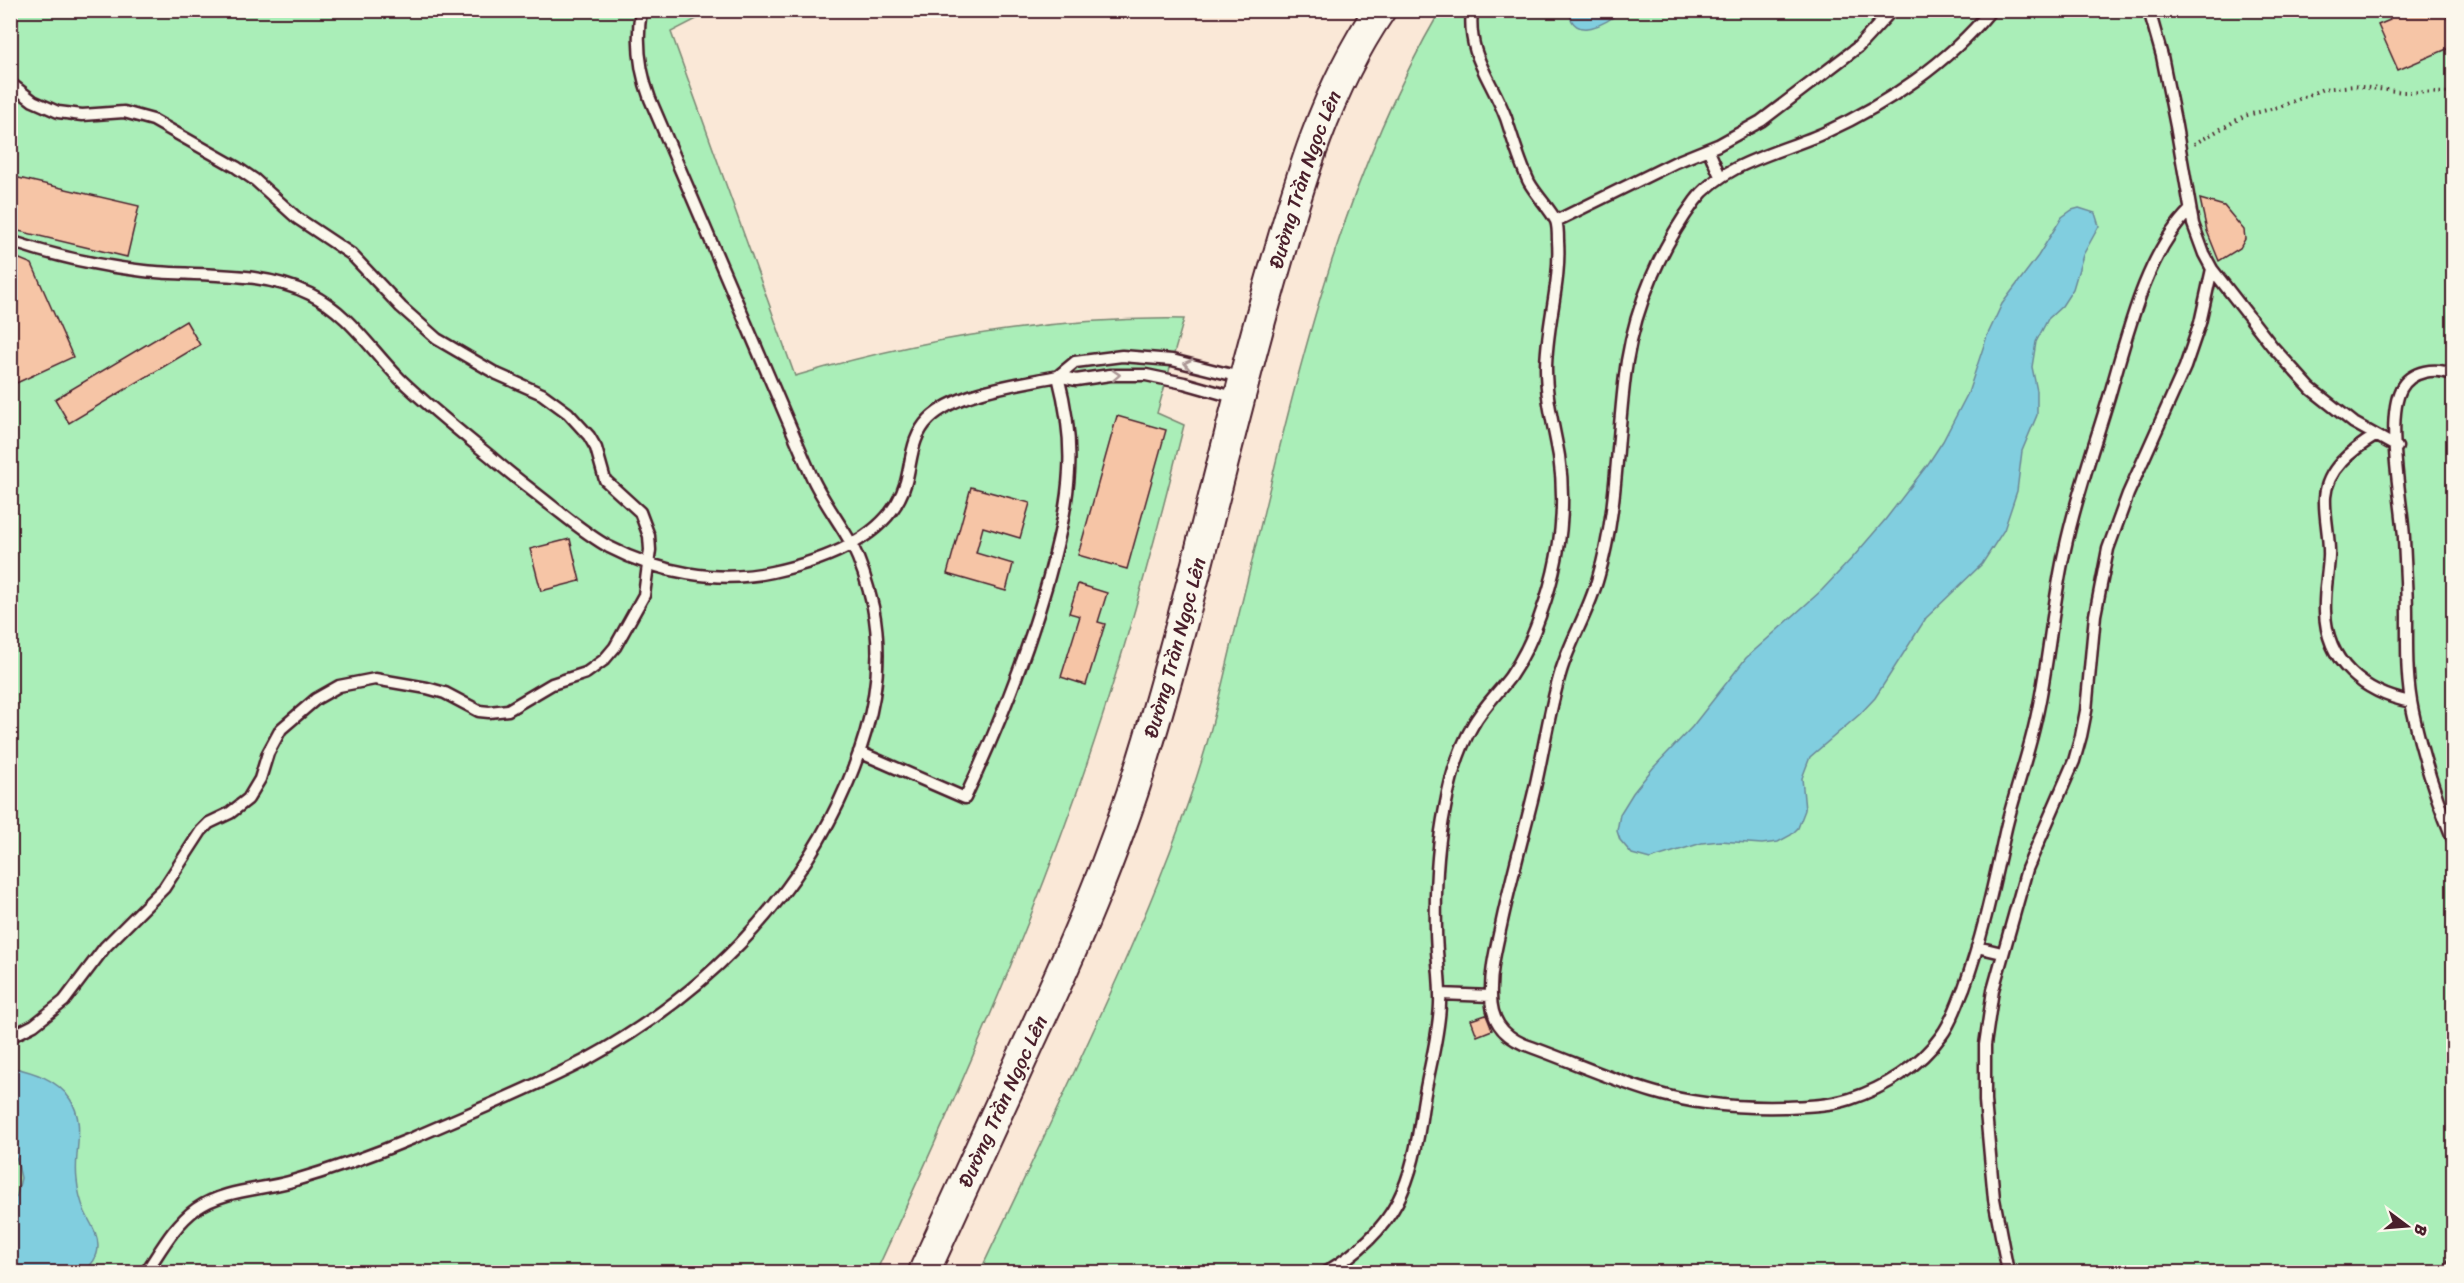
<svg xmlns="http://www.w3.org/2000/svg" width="2464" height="1283" font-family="Sriracha,sans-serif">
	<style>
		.green { fill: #aaeeb8; stroke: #7a8672; stroke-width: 1.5 }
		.water { fill: #81cedf; stroke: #6b8897; stroke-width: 1.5 }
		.building { fill: #f6c5a6; stroke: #4a1f2b; stroke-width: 1.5 }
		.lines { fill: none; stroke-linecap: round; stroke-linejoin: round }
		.lane-casing { stroke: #4a1f2b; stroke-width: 15 }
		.secondary-casing { stroke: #4a1f2b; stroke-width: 34 }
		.path { stroke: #4a1f2b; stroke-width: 4; stroke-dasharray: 1.5 4.5; stroke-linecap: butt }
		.lane { stroke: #fbf7ec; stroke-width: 10 }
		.secondary { stroke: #fbf7ec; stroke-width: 30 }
		.oneway { stroke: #ab9695 }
		.labels { text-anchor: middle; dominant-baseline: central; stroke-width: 6; stroke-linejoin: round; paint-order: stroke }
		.street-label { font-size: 20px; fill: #4a1f2b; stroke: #fbf7ec }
	</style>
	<rect width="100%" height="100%" fill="#fae8d7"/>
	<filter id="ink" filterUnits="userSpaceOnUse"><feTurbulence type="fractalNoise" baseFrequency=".0167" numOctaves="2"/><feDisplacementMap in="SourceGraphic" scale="12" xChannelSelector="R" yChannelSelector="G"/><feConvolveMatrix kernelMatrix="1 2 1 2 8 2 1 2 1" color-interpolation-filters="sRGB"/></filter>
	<g filter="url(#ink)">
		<path class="green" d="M10 11H712L671 32 795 376C922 338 1050 317 1184 319L1157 413 1184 425C1153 550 1119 674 1076 795 1018 958 948 1116 876 1272H11Z
			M1440 11H2453V1272H980C1028 1170 1077 1069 1123 965 1154 895 1183 824 1205 750 1219 702 1229 654 1241 606 1291 402 1334 193 1440 11Z"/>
		<path class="water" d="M1569 11 1570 10 1621 11C1607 23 1573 43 1569 11Z
			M2079 208 2095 213 2099 226 2083 255 2073 289 2062 306 2048 319 2036 342 2032 367 2037 391V415L2022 451 2017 491 2004 530 1982 564 1926 618 1875 698 1860 714 1810 757 1802 778 1805 810 1798 828 1791 835 1778 842 1762 844 1720 841 1702 843 1650 859 1632 854 1620 840 1617 831 1620 814 1633 793 1653 768 1692 727 1746 658 1822 590 1854 556 1885 520 1928 464 1943 441 1968 393 1987 336 2002 304 2038 256 2062 217 2072 210Z
			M11 1067C33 1072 57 1079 70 1099 87 1125 73 1152 77 1180 78 1191 81 1202 85 1212 90 1223 98 1233 98 1246 98 1257 91 1266 82 1272H11V1206L17 1195 21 1178 17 1160 11 1151Z"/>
		<path class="building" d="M2386 10 2444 11 2454 33V46L2398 70 2378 25 2390 20Z
			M10 176 139 206 127 257 10 229Z
			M2200 199 2224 206 2244 230 2245 239 2240 248 2219 261 2207 231Z
			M10 255 32 264 73 357 10 386Z
			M186 321 200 345 69 423 55 399Z
			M1117 416 1166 430 1127 569 1078 555Z
			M971 487 1030 503 1020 538 983 527 976 553 1013 564 1006 591 947 574Z
			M570 539 580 581 541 591 530 549Z
			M1078 584 1107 593 1098 622 1105 624 1086 685 1061 677 1080 616 1069 613Z
			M1486 1015 1492 1030 1477 1036 1471 1020Z"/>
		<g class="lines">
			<g class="lane-casing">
				<path id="lane" d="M1991 10C1948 63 1887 104 1826 132 1783 152 1724 162 1695 201 1661 247 1636 305 1627 361 1616 434 1619 508 1598 578 1589 611 1571 639 1561 671 1548 713 1543 757 1532 800 1522 840 1511 880 1502 921 1497 945 1490 970 1491 995 1491 1019 1501 1034 1523 1044 1566 1059 1609 1079 1653 1092 1696 1105 1740 1108 1784 1107 1807 1106 1828 1106 1850 1099 1884 1088 1920 1066 1941 1036 1952 1022 1957 1004 1964 988 1983 936 1994 882 2006 828 2015 791 2028 756 2036 719 2049 663 2052 606 2065 549 2076 497 2094 447 2109 397 2127 336 2145 255 2190 210
					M2149 10 2162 56 2176 126 2193 224 2204 254 2212 269 2272 346 2311 389 2354 423 2397 447
					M10 83 33 101 58 112 82 115 124 112 153 120 236 167 255 180 297 218 351 254 401 307 437 339 497 374 542 394 568 413 589 436 596 448 605 480 640 512 649 536 650 550 644 595 615 647 604 660 586 673 552 684 508 710 489 712 479 711 445 693 427 688 375 679 339 686 316 699 281 729 268 753 260 779 248 799 230 813 209 823 201 831 164 888 105 947 64 1001 34 1025 10 1037
					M1708 149 1720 176
					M1556 221 1676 162 1718 145 1761 121 1858 47 1892 10
					M10 241C54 256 99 266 144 271 199 277 259 269 310 294 349 313 370 349 400 379 428 406 459 431 490 456 510 474 532 490 553 507 571 521 589 536 609 547 657 572 718 584 772 572 823 561 890 538 906 482 912 460 911 437 929 419 957 391 1020 384 1058 376 1066 407 1071 439 1069 471 1067 509 1057 547 1047 584 1026 658 998 728 965 798L859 752
					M2454 375C2436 367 2411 370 2401 389 2385 421 2402 500 2404 538 2405 564 2407 590 2407 616 2407 649 2406 679 2413 712 2422 755 2437 801 2454 842
					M1237 398 1184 383 1146 375H1110L1076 380 1058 376 1075 362 1122 356 1172 360 1244 378
					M2375 436C2352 450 2327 469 2325 497 2324 517 2330 537 2329 557 2328 575 2324 593 2325 611 2326 662 2364 693 2411 702
					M1977 947 2002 953
					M1440 994 1491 996
					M146 1272C161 1250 174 1225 196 1209 223 1190 259 1190 289 1182 331 1170 373 1155 413 1138 470 1113 528 1090 584 1061 700 998 796 904 848 782 872 724 885 669 873 607 868 585 862 565 852 545 839 521 822 500 811 475 757 350 703 225 650 99 639 70 636 42 641 10
					M1326 1272C1398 1229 1412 1184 1423 1105 1428 1071 1439 1038 1440 1004 1441 979 1436 955 1436 930 1435 889 1437 848 1445 808 1450 780 1458 750 1473 725 1483 707 1498 693 1510 677 1523 658 1533 637 1540 616 1559 565 1567 511 1559 456 1554 427 1546 399 1546 369 1546 326 1561 284 1558 241 1558 235 1558 226 1556 221 1551 210 1536 195 1529 182 1519 161 1513 139 1506 118 1491 78 1467 56 1472 10
					M2008 1272 1994 1199 1985 1101V1045L1993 990 2027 869 2074 761 2081 736 2086 711 2095 615 2108 549 2128 494 2185 367 2200 323 2212 269
					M2449 1272 2454 1263"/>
			</g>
			<g class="secondary-casing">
				<g id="secondary">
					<path id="s1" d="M924 1272C959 1197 993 1120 1028 1045 1072 951 1114 856 1144 756 1191 603 1224 446 1268 292 1296 194 1322 95 1380 10"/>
				</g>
			</g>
			<path class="path" d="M2194 144 2244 116 2282 106 2323 89 2354 86 2403 92 2454 93"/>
			<use href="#lane" class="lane"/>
			<use href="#secondary" class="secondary"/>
		</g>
		<defs><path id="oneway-chevron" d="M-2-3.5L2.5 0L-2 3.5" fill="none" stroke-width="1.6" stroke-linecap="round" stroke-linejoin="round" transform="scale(1.5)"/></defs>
		<g class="oneway">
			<use href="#oneway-chevron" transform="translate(1188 364) rotate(-167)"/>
			<use href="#oneway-chevron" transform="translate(1116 375) rotate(-3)"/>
		</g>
	</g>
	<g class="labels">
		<g class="street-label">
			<text stroke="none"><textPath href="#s1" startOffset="1160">Đường Trần Ngọc Lên</textPath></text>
			<text stroke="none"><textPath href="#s1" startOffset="674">Đường Trần Ngọc Lên</textPath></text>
			<text stroke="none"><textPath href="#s1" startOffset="188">Đường Trần Ngọc Lên</textPath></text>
		</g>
	</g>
	<rect width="2464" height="1283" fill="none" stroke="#fbf7ec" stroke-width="36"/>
	<rect x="18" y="18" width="2428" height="1247" fill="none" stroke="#4a1f2b" stroke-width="2" filter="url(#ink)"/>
	<g transform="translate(2407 1226) rotate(106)" stroke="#fbf7ec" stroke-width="4.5" paint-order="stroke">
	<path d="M0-4.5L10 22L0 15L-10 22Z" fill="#4a1f2b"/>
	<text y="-9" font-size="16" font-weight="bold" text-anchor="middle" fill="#4a1f2b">B</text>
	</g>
</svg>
